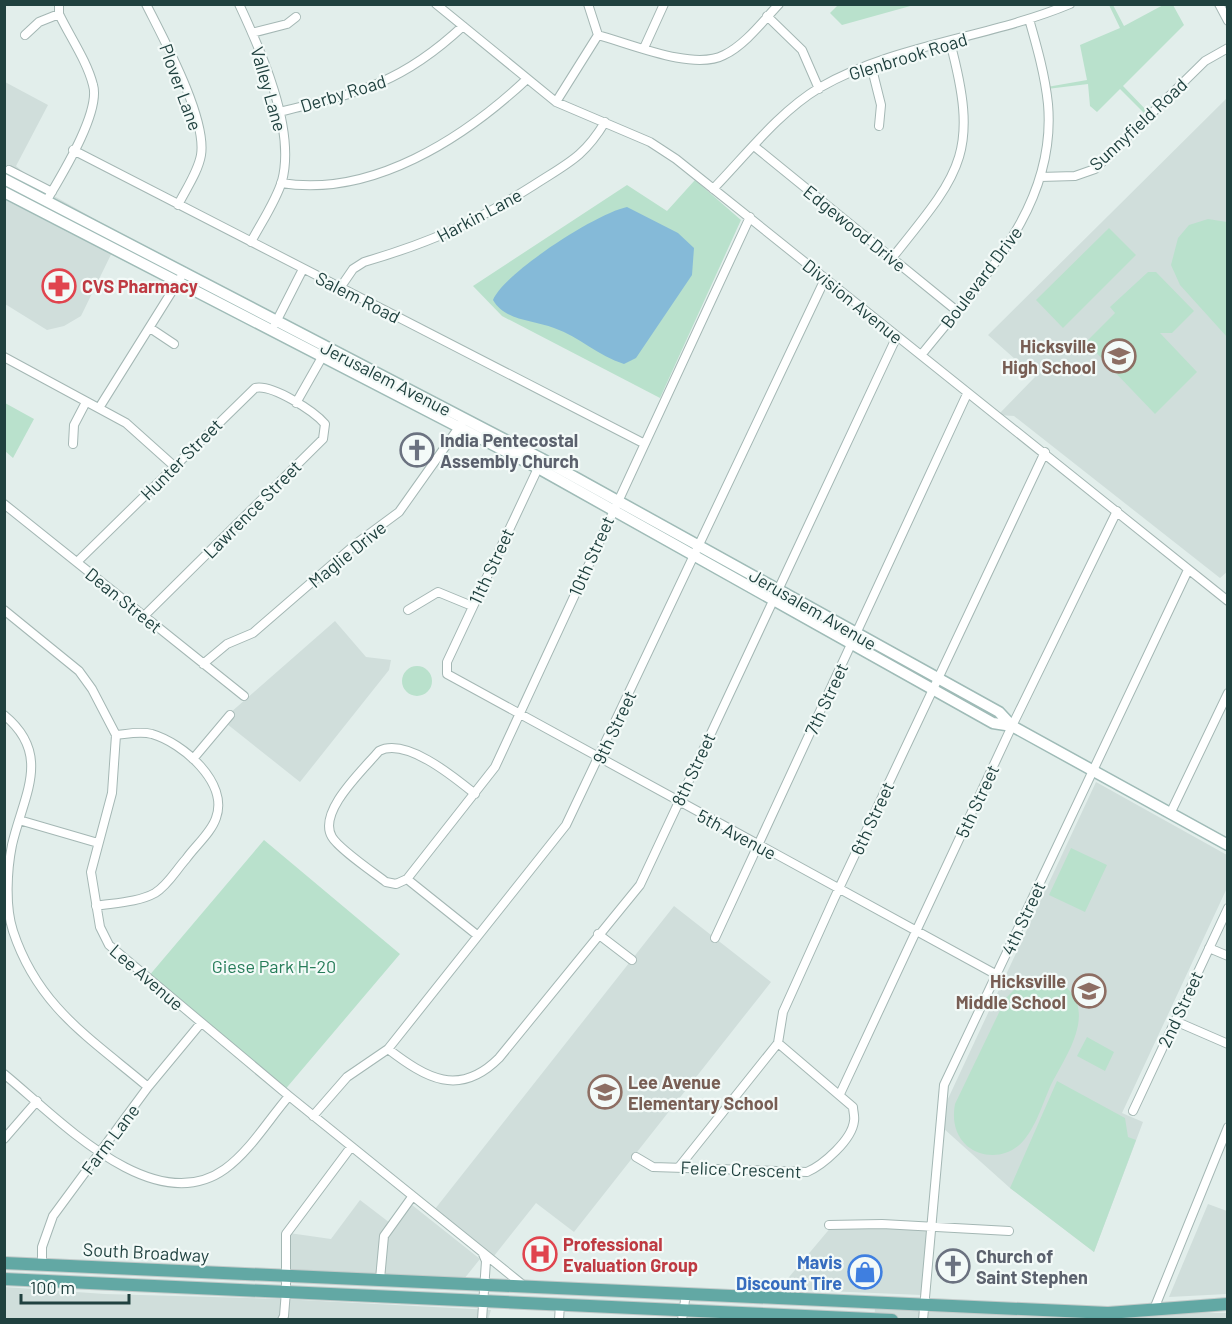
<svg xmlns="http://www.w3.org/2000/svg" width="1232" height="1324" font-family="Barlow,sans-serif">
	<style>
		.built { fill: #d0dedb }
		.green { fill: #b9e1cc }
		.water { fill: #85bad8 }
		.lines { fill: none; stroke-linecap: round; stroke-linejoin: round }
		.street-casing { stroke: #a4b7b4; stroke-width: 10 }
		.secondary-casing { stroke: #9fbbb7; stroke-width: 13 }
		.primary-casing { stroke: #c1cac9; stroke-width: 14 }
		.street { stroke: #fff; stroke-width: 8 }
		.secondary { stroke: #fff; stroke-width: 10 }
		.primary { stroke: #62a8a4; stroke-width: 12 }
		.labels { text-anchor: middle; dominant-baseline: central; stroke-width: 4.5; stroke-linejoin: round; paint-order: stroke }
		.street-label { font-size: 18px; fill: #20413f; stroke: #f3faf8 }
		.health-label { font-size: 18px; font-weight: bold; fill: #be3a42; stroke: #f3faf8; text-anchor: start }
		.education-label { font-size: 18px; font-weight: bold; fill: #785e54; stroke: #f3faf8; text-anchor: end }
		.worship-label { font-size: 18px; font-weight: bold; fill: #5b616d; stroke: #f3faf8; text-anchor: start }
		.park-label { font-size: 18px; fill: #267c59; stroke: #f3faf8 }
		.shop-label { font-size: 18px; font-weight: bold; fill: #366cbe; stroke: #f3faf8; text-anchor: end }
	</style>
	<rect width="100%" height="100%" fill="#e2eeeb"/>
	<path class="built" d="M5 82 48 105 16 166 47 192 121 234 81 316 64 326 47 330 5 304Z
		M1227 98 1228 571 1220 578 1014 416 998 415 1035 377 988 335Z
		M335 621 366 657 391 660 389 670 300 782 222 720Z
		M1096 782 1227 855V888L1122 1113 1143 1122 1094 1252 1010 1188 943 1128 946 1103Z
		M674 906 771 982 574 1232 536 1203 494 1256 435 1209Z
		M360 1200 394 1226 412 1205 480 1259 464 1279 289 1270V1233L331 1239Z
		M1208 1204 1227 1211V1294L1169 1297Z
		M832 1226 928 1230 922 1295 779 1289Z
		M4 1287 105 1294 281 1299 491 1310 488 1320H5Z
		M875 1309 1228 1313 1227 1320H874Z"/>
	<path class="green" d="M1165 4 1173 5 1184 25 1123 86 1149 113 1147 116 1120 89 1097 112 1090 106 1088 84 1047 89V87L1087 80 1080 45 1120 28 1109 5H1113L1124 26Z
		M838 5V4L914 5 842 25 830 13Z
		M695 180 741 220 660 398 502 316 473 286 627 185 667 211Z
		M1208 219 1227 222V337L1180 285 1171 265 1178 238 1189 225Z
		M1109 228 1136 255 1063 328 1036 300Z
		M1148 272H1156L1194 311 1172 333H1160L1197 372 1155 414 1086 342 1115 313 1110 307Z
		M5 403 34 419 13 458 5 451Z
		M402 681a15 15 0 1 1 30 0a15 15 0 1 1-30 0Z
		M264 840 400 954 283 1092 148 977Z
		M1071 848 1107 865 1085 912 1049 895Z
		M1036 978C1049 977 1061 981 1069 990 1095 1018 1063 1060 1050 1087 1042 1105 1034 1133 1018 1146 1003 1158 982 1158 967 1146 955 1135 952 1120 955 1104L1006 998 1022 982Z
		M1087 1037 1114 1052 1105 1071 1077 1056Z
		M1057 1081 1125 1118 1128 1137 1136 1140 1094 1252 1010 1188Z"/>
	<path class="water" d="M627 207 678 233 694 248 692 275 636 358 624 364C598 356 580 337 554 328 533 320 505 321 493 300 505 272 597 213 627 207Z"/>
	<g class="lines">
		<g class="street-casing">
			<path id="street" d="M146 4C163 38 207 118 201 155 198 172 186 189 178 205
				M239 4C261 51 296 129 282 181 276 201 261 223 251 242
				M436 4 556 102 650 142 676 159 1228 601
				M1219 4 1228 21
				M767 16 802 50 819 89
				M252 33 287 24 296 17
				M25 35 39 22 59 14
				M598 35C631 44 694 71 724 55 745 45 763 21 779 4
				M644 48 664 4
				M871 65 881 105 879 126
				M556 102 598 35 588 4
				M279 112C358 93 401 84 463 26
				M754 146 957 311
				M73 150 643 443
				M9 170 52 192
				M1040 177 1075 176 1095 169 1205 61 1228 48
				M281 183C372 198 464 138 527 79
				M713 189C746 155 779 112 819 88 895 44 989 38 1070 4
				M47 200C61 176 101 112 93 85 87 61 70 37 59 14V4
				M892 258C961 172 980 154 950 42
				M340 288 353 269 364 262C432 242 474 223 534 185 568 163 584 157 605 122
				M275 324 303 269
				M150 328 174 344
				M922 354C981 280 1057 207 1048 104 1045 75 1037 47 1029 19
				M4 357 126 423 174 466
				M296 403 325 352
				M99 408 184 272
				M73 444 74 425 86 402
				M539 466 447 662V674L997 975
				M4 504 244 696
				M77 562 255 388C272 384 314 411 325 424L323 439 144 616
				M4 610 79 671 92 689 116 735 112 793 91 872 100 927 109 945 289 1096 523 1285
				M408 610 438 592 472 606
				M203 664 227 644 253 633 357 543 399 512 462 423
				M4 715C53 755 23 796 12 845 7 870 5 907 13 931 38 1007 90 1038 148 1087
				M193 759 230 715
				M475 794C454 777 406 737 379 751 363 770 317 812 332 837 339 849 373 872 386 882L396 884 407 879 495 767 750 217
				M1170 814 1228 693
				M19 820 98 843
				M407 879 477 935
				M96 906C114 903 139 902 155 893 168 885 176 870 186 859 195 846 211 833 216 818 229 783 183 743 152 734 140 731 127 734 116 735
				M598 934 632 960
				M715 938 967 394
				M1209 948 1228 956
				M1175 1021 1228 1044
				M388 1049C426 1078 459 1098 499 1058L640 885 897 336
				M4 1074C57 1117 153 1221 225 1169 250 1151 269 1119 289 1096
				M840 1094 1012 726 1117 511
				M1133 1111 1228 908
				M313 1116 347 1077 388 1049 566 825 825 279
				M4 1139 37 1101
				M636 1157 653 1167 807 1172C823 1165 852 1140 854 1121 855 1117 853 1111 853 1107L778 1043
				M679 1167 778 1043 783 1012 834 899 1045 452
				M829 1225 882 1224 1009 1231
				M42 1265V1247L53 1216 148 1087 201 1023
				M380 1279 384 1236 412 1197
				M1154 1309 1228 1127
				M282 1320 284 1316 286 1291V1234L351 1147
				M482 1320 486 1261 483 1254
				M559 1320 560 1304
				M682 1320 686 1294
				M923 1320 944 1085 1188 570"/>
		</g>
		<g class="secondary-casing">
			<path id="secondary" d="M4 179 542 459 999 712 1012 726
				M4 192 538 468 993 723 1012 726 1228 845"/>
		</g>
		<g class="primary-casing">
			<path id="primary" d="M4 1263 1108 1313 1228 1304
				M4 1279 892 1320"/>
		</g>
		<use href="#street" class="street"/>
		<use href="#secondary" class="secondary"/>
		<use href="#primary" class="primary"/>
	</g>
	<defs>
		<g id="pharmacy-ring" transform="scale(1.725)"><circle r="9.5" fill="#f3faf8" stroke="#e0444e" stroke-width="1.5"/><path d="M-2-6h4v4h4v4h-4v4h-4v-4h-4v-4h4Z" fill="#e0444e"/></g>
		<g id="school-ring" transform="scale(1.725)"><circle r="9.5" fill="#f3faf8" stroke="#8d6e63" stroke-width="1.5"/><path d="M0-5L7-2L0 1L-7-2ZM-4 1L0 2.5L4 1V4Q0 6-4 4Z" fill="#8d6e63"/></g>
		<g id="church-ring" transform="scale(1.725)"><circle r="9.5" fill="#f3faf8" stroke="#6b7280" stroke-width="1.5"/><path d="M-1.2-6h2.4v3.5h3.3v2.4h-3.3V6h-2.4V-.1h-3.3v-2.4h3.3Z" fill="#6b7280"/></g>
		<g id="hospital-ring" transform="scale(1.725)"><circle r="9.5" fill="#f3faf8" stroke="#e0444e" stroke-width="1.5"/><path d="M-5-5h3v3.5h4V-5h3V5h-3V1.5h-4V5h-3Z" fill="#e0444e"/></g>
		<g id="shop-ring" transform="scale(1.725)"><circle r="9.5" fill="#f3faf8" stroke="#3f7fe0" stroke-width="1.5"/><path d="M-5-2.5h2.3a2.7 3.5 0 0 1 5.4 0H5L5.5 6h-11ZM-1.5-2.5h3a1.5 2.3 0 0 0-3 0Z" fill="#3f7fe0"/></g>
	</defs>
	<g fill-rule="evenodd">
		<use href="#pharmacy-ring" x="59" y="286"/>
		<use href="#school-ring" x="1119" y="356"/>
		<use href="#church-ring" x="417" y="450"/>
		<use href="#school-ring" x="1089" y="991"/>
		<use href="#school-ring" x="605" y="1092"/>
		<use href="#hospital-ring" x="540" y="1254"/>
		<use href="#church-ring" x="953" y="1266"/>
		<use href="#shop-ring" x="865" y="1272"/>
	</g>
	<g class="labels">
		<g class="street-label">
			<text transform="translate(908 56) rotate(-17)">Glenbrook Road</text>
			<text transform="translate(181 87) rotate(70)">Plover Lane</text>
			<text transform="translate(269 89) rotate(74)">Valley Lane</text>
			<text transform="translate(343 93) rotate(-17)">Derby Road</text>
			<text transform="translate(1138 124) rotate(-43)">Sunnyfield Road</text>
			<text transform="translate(479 215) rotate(-28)">Harkin Lane</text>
			<text transform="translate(855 228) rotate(39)">Edgewood Drive</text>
			<text transform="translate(981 277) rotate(-53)">Boulevard Drive</text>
			<text transform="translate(358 297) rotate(27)">Salem Road</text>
			<text transform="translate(853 301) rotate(39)">Division Avenue</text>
			<text transform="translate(386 378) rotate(27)">Jerusalem Avenue</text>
			<text transform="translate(181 459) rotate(-45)">Hunter Street</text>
			<text transform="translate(252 509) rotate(-45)">Lawrence Street</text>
			<text transform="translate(347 554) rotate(-39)">Maglie Drive</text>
			<text transform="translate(591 556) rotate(-66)">10th Street</text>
			<text transform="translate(491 566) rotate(-65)">11th Street</text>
			<text transform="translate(124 600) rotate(39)">Dean Street</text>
			<text transform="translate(813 609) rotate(30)">Jerusalem Avenue</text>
			<text transform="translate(826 699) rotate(-65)">7th Street</text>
			<text transform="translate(614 727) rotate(-65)">9th Street</text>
			<text transform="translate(693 769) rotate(-65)">8th Street</text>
			<text transform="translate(977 801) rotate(-65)">5th Street</text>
			<text transform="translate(872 818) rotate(-65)">6th Street</text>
			<text transform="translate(737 834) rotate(28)">5th Avenue</text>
			<text transform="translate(1023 918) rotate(-65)">4th Street</text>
			<text transform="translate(147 977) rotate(41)">Lee Avenue</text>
			<text transform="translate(1180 1009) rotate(-65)">2nd Street</text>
			<text transform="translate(110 1139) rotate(-53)">Farm Lane</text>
			<text transform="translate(741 1169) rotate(2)">Felice Crescent</text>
			<text transform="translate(146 1252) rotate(3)">South Broadway</text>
		</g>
		<g class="health-label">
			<text x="82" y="286">CVS Pharmacy</text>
			<text x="563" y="1244">Professional<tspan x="563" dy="21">Evaluation Group</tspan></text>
		</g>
		<g class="education-label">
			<text x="1096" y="346">Hicksville<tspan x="1096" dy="21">High School</tspan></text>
			<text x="1066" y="981">Hicksville<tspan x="1066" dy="21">Middle School</tspan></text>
			<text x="628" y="1082" text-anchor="start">Lee Avenue<tspan x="628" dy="21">Elementary School</tspan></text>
		</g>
		<g class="worship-label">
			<text x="440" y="440">India Pentecostal<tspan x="440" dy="21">Assembly Church</tspan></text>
			<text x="976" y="1256">Church of<tspan x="976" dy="21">Saint Stephen</tspan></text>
		</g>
		<g class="park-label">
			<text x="274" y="966">Giese Park H-20</text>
		</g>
		<g class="shop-label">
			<text x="842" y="1262">Mavis<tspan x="842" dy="21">Discount Tire</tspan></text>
		</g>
	</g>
	<rect width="1232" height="1324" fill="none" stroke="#20413f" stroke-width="12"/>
	<path d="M21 1294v9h108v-9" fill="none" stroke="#20413f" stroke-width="3"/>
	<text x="30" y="1294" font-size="18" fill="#20413f" stroke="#f3faf8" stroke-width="4.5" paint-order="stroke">100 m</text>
</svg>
